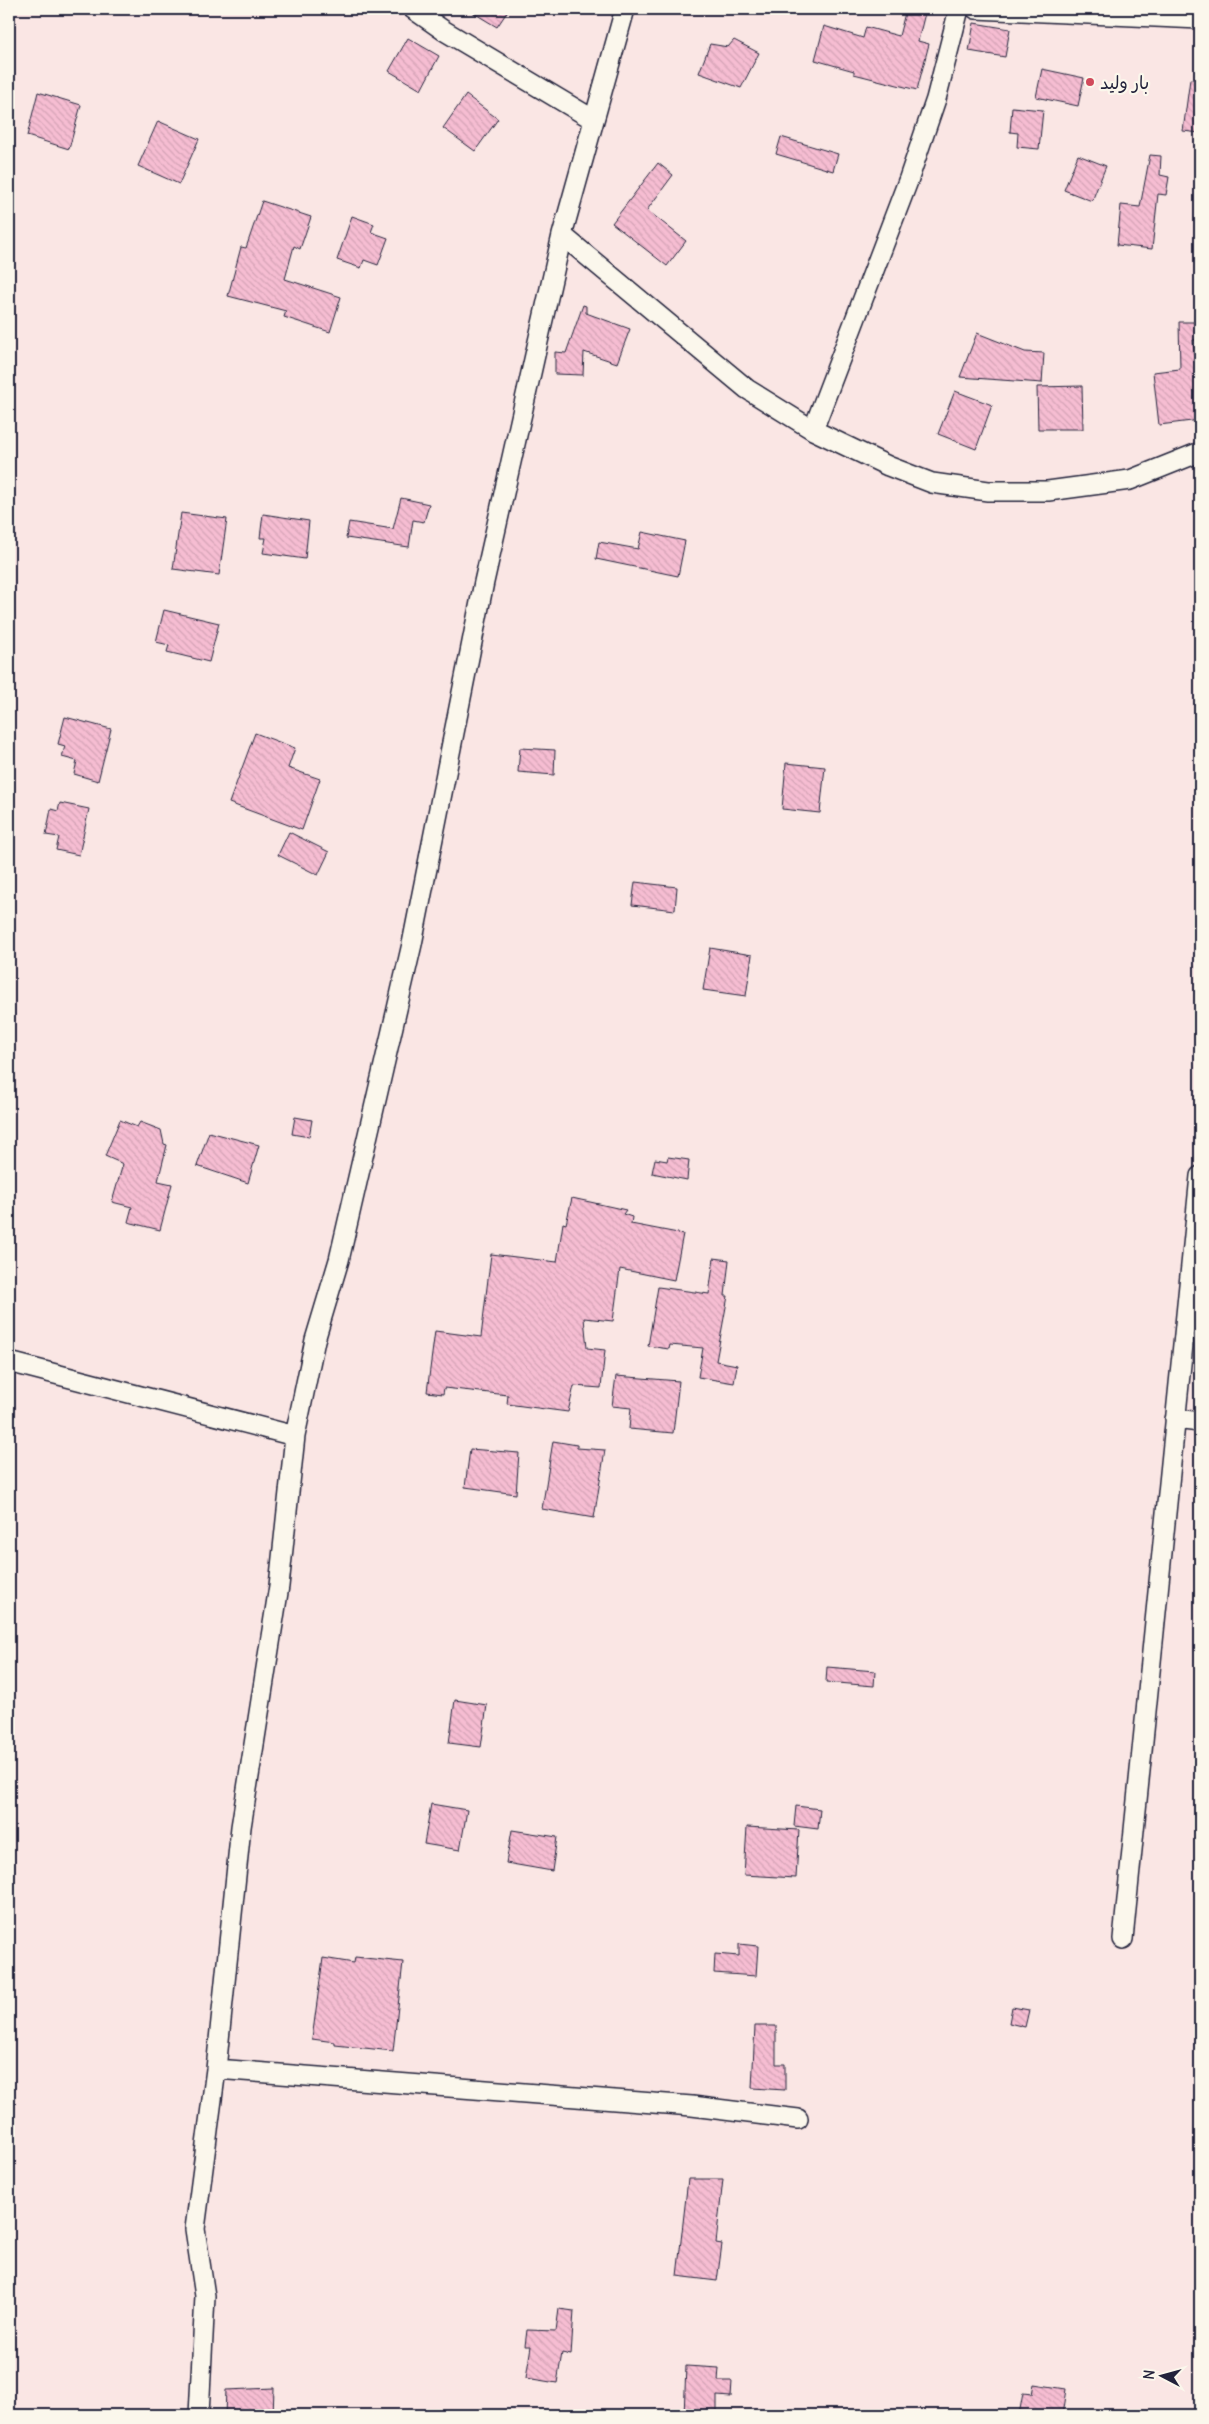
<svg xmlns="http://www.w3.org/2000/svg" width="1209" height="2424" font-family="Delius,'Playpen Sans Arabic',sans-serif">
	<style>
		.building { fill: url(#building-back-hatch); stroke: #22223b }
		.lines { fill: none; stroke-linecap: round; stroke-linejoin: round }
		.minor-casing { stroke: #22223b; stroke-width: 22 }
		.minor { stroke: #fbf7ec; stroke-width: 19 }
		.poi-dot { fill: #d1495b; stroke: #fbf7ec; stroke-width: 2 }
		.labels { text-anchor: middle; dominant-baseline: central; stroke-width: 4.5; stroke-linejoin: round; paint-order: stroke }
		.poi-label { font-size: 18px; fill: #22223b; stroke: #fbf7ec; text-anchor: start }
	</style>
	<defs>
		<pattern id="building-back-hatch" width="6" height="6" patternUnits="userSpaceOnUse" patternTransform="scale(1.25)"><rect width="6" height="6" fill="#f6bdd2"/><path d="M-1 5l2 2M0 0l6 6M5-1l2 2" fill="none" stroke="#d3a2b5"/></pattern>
	</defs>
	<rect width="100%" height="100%" fill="#fae6e4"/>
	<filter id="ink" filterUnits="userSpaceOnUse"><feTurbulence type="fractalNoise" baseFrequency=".02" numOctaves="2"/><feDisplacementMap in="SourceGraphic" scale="10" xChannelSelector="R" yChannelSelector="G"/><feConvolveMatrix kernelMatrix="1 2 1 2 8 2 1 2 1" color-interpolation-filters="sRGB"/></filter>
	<g filter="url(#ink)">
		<path class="building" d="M467 9H509L497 27Z
			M906 9H926L918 41 929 44 917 90 854 74V71L815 60 824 26 863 38 866 27 899 36Z
			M974 23 1010 29 1005 57 969 51Z
			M408 38 439 56 421 90 389 71Z
			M734 40 759 53 741 88 699 73 710 44 728 47Z
			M1042 69 1084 78 1078 106 1036 97Z
			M1190 79 1200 80V133L1183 131Z
			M38 92 81 105 69 149 27 136Z
			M466 95 498 119 475 151 443 128Z
			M1012 107 1043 110 1039 149 1017 147 1018 133 1010 132Z
			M158 121 199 139 179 184 138 166Z
			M781 137 838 154 833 171 776 154Z
			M1078 155 1106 166 1092 201 1064 190Z
			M1150 155 1161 156 1160 175 1169 177 1166 195 1158 194 1152 249 1117 245 1121 205 1140 207Z
			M658 163 673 175 647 210 686 241 667 266 612 223Z
			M262 201 311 217 300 249 294 246 285 279 341 297 330 332 284 317 286 311 228 296 241 247 246 248Z
			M352 216 374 224 371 232 388 238 378 265 364 260 361 268 337 260Z
			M583 305 586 306V313L630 329 617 363 584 352 583 375 555 374V352L566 353Z
			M1179 322H1200V340H1193L1200 420 1159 425 1153 372 1180 369Z
			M977 333 1025 352 1044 353 1042 383 960 377Z
			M1082 386 1083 429H1038L1037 387Z
			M955 391 992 405 976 449 938 434Z
			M401 498 429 504 424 522 413 520 409 547 346 538 349 522 393 529Z
			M181 513 227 519 219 575 173 569Z
			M263 514 309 521 305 559 263 553 266 538H260Z
			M642 532 685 541 678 576 596 559 599 542 638 549Z
			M164 610 219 623 209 662 167 652 169 645 156 642Z
			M65 717 111 729 98 781 74 774 77 761 62 757 65 746 58 744Z
			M255 733 295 748 288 768 320 779 302 830 229 803Z
			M520 748 555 750 554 775 518 772Z
			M786 763 825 767 820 813 782 809Z
			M60 803 89 809 79 855 56 850 59 837 46 835 51 809 58 811Z
			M289 832 329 852 318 875 278 855Z
			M635 882 677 887 675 910 632 905Z
			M710 948 752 955 746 996 703 990Z
			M295 1117 312 1120 309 1137 292 1134Z
			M120 1120 137 1127 140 1122 161 1130 164 1144 167 1145 158 1181 172 1184 160 1230 128 1222 132 1207 112 1202 123 1164 105 1156Z
			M209 1132 259 1145 248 1183 197 1166Z
			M668 1157 689 1160 687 1180 652 1173 655 1159 667 1161Z
			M572 1198 626 1210 623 1214 632 1217 631 1224 683 1234 674 1280 620 1269 613 1321 584 1318 587 1348 605 1350 601 1388 574 1386 568 1412 507 1404 508 1395 444 1388 443 1394 427 1392 435 1331 481 1337 491 1254 557 1262 563 1223 566 1224Z
			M714 1258 729 1260 725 1296H728L716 1361 737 1365 734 1383 698 1377 703 1348 670 1345 669 1349 648 1346 658 1287 709 1294Z
			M616 1376 679 1381 673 1433 629 1429 631 1408 612 1406Z
			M553 1441 577 1445V1448L605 1450 594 1518 542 1509Z
			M470 1449 519 1453 516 1494 465 1487Z
			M827 1667 875 1671 874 1686 826 1682Z
			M455 1700 487 1705 481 1747 449 1743Z
			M431 1804 467 1810 460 1850 424 1844Z
			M796 1806 820 1809 818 1829 794 1826Z
			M747 1827 799 1830 796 1878 744 1875Z
			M512 1830 557 1837 552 1871 506 1863Z
			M739 1944 758 1946 756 1976 714 1973 715 1954 739 1956Z
			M355 1957 403 1962 393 2051 335 2045V2042L312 2039 323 1958 354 1963Z
			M1012 2007 1029 2010 1025 2027 1009 2023Z
			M755 2026H776V2064H785V2090L752 2088Z
			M688 2179H723L716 2243 722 2244 717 2281 677 2276Z
			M559 2309 574 2311 571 2355 562 2353 557 2383 526 2378 531 2346H525L527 2330 556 2331Z
			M686 2366 719 2368 718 2381H732L731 2397 717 2396V2415H684Z
			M1034 2384 1066 2389 1062 2415H1019L1023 2393 1032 2394Z
			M274 2388 273 2415H225L226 2390Z"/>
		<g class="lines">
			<g class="minor-casing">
				<path id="minor" d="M413 9 443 30 594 120
					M976 9 1200 19
					M562 235 747 389 813 430 888 466 932 483 988 491H1048L1130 480 1200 452
					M813 430 908 181 936 99 959 9
					M9 1362 295 1436
					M1175 1419 1200 1422
					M1123 1939 1200 1176
					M216 2069 692 2106 798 2119
					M199 2415 205 2296 195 2229 216 2069 241 1827 279 1586 295 1436 315 1340 339 1260 412 944 484 582 562 235 625 9"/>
			</g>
			<use href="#minor" class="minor"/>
		</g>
	</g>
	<circle class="poi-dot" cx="1090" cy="82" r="5"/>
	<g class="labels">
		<g class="poi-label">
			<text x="1100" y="82">بار وليد</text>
		</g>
	</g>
	<rect width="1209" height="2424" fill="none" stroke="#fbf7ec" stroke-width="30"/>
	<rect x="15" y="15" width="1179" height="2394" fill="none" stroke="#22223b" stroke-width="2" filter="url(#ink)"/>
	<g transform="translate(1162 2376) rotate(276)" stroke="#fbf7ec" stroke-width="4" paint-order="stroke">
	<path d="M0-4L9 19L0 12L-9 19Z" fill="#22223b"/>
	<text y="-8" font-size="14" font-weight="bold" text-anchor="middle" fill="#22223b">N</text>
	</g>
</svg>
